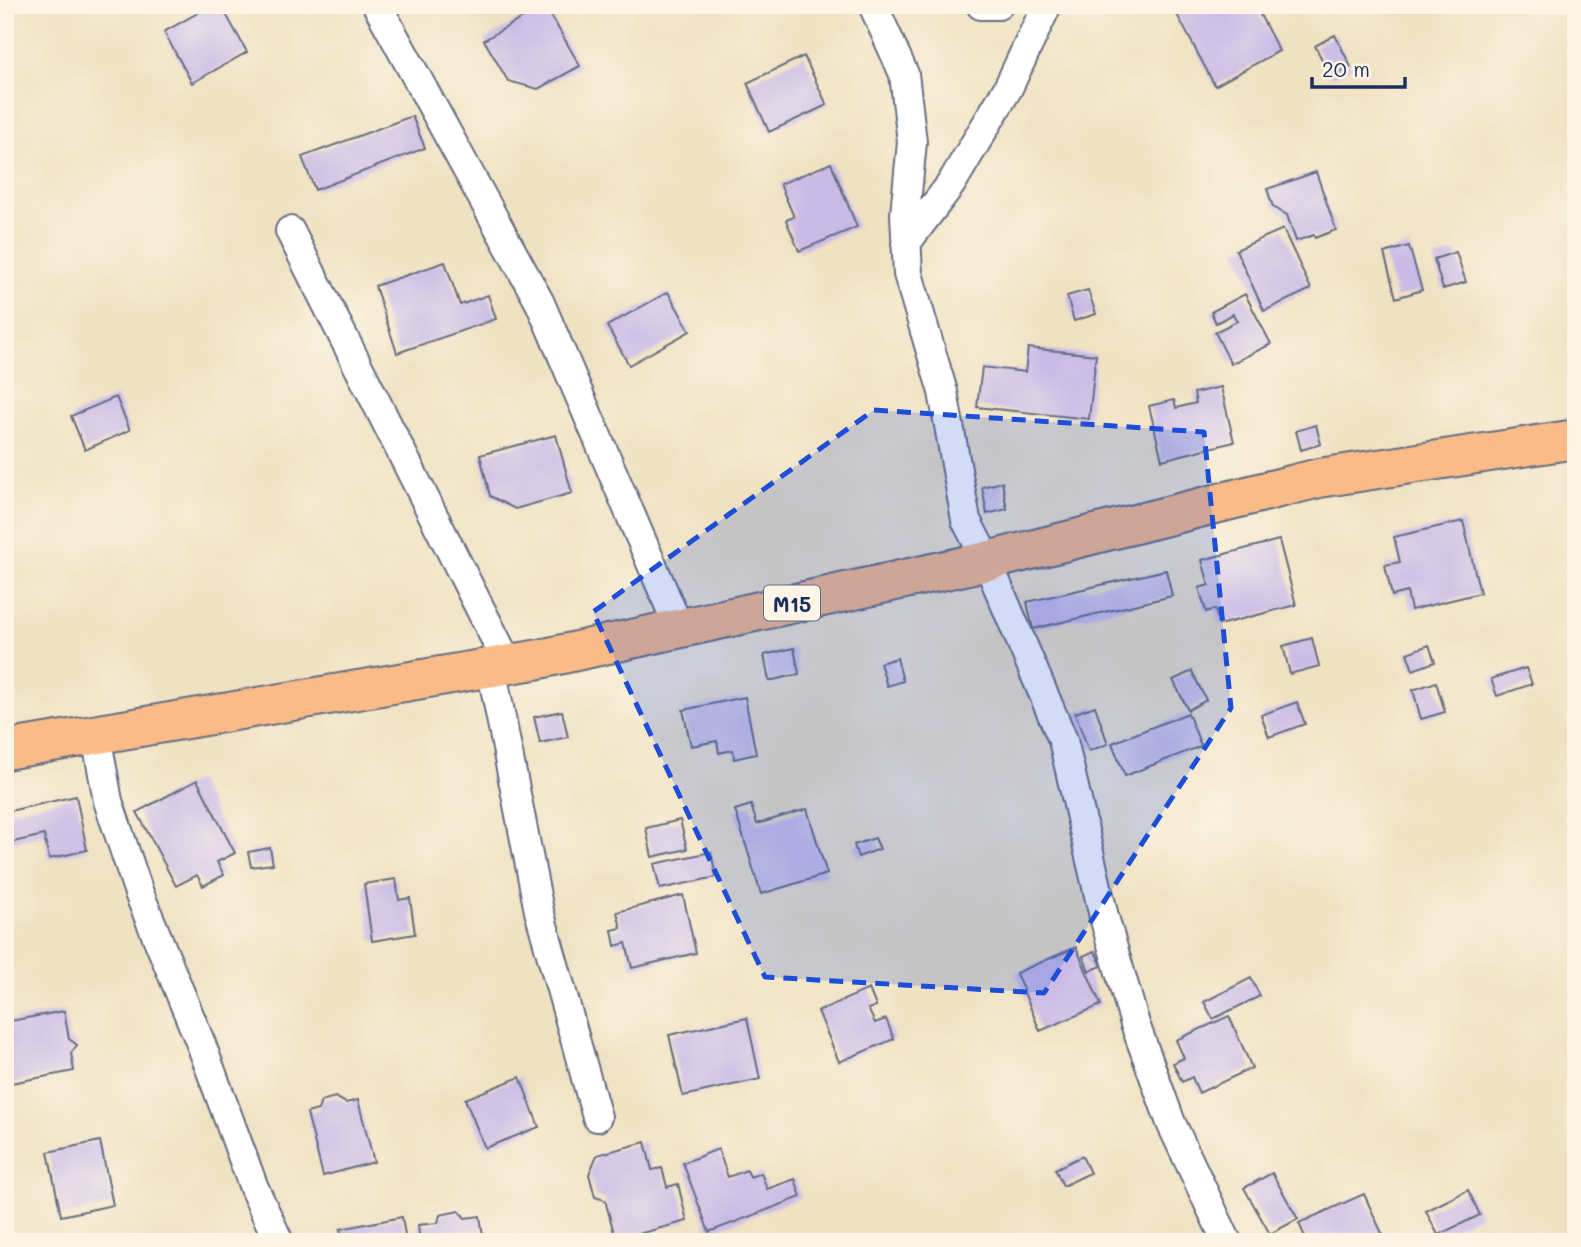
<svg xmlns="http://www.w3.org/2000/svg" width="1581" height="1247" font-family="Mali,sans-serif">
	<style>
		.building { fill: #cabbe6 }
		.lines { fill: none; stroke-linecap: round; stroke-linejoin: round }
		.street-casing { stroke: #656d81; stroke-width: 32 }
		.highway-casing { stroke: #656d81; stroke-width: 42 }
		.street { stroke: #fff; stroke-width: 28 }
		.highway { stroke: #f9bc89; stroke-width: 38 }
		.marked { fill: #1d4ed8; fill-opacity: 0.2; stroke: #1d4ed8; stroke-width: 5; stroke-dasharray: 14 9; stroke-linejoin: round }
		.labels { text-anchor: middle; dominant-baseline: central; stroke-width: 6; stroke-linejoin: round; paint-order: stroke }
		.shield { fill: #fcf5e5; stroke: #5e6a86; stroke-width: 2 }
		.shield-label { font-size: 21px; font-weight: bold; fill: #1b2f5e }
	</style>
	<rect width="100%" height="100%" fill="#fcf5e5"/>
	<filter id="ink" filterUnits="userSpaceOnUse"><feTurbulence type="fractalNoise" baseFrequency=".0143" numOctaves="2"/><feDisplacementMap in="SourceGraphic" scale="14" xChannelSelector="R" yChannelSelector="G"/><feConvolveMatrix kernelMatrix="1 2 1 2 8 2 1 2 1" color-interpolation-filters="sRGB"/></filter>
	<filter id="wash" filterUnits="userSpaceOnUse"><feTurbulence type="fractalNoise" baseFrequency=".00686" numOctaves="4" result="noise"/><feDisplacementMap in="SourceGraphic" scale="28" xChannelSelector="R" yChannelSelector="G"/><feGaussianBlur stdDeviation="1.57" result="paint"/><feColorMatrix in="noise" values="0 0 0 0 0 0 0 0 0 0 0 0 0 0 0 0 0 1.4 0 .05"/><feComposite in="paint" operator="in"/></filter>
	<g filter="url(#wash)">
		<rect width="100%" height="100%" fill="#efe1c1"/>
		<g id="blocks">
			<path class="building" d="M212 5H221L247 52 192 83 164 32Z
				M545 5 580 66 538 89 508 81 484 40Z
				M1172 5H1255L1279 51 1215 86Z
				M1335 35 1351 67 1331 77 1315 46Z
				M804 56 827 105 769 132 747 83Z
				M412 116 425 148 315 190 302 157Z
				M831 163 857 227 799 251 786 220 794 217 780 184Z
				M1316 172 1336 230 1315 238 1314 235 1296 241 1287 215 1273 207 1267 189Z
				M1283 229 1311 289 1264 311 1236 250Z
				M1409 246 1422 290 1396 298 1384 253Z
				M1456 252 1466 282 1443 289 1434 259Z
				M445 262 460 305 488 295 496 319 397 353 375 286Z
				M1088 290 1096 314 1074 321 1067 296Z
				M668 292 690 331 629 365 607 326Z
				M1245 294 1271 344 1231 364 1215 332 1237 321 1233 314 1216 323 1211 312Z
				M1028 348 1096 355 1089 419 977 407 982 367 1025 372Z
				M1221 387 1234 442 1162 460 1149 406 1174 400 1176 408 1196 403 1194 393Z
				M116 397 130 430 85 450 71 416Z
				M1316 425 1321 444 1301 450 1296 431Z
				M556 435 572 493 515 509 490 496 480 455Z
				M1002 482 1007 509 987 514 982 487Z
				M1463 521 1480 593 1411 610 1407 592 1392 596 1385 565 1400 562 1394 537Z
				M1279 540 1296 605 1219 625 1215 609 1206 612 1199 588 1209 585 1202 560Z
				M1166 570 1172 596 1033 629 1027 602Z
				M1312 638 1319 666 1290 674 1283 646Z
				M1429 645 1435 662 1413 670 1407 653Z
				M794 648 799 674 769 681 764 655Z
				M897 658 903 681 887 686 880 663Z
				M1526 668 1532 684 1497 696 1491 679Z
				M1192 671 1206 700 1188 710 1173 680Z
				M1436 682 1445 712 1421 719 1413 690Z
				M745 697 756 754 734 759 733 750 719 753 717 741 691 746 683 710Z
				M1297 702 1305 724 1269 737 1261 715Z
				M1095 706 1108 744 1089 751 1075 713Z
				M562 711 568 737 540 743 534 717Z
				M1188 713 1201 746 1125 776 1112 743Z
				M197 780 235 853 217 862 224 875 203 886 197 875 176 886 137 812Z
				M76 796 87 850 49 859 44 835 5 844V812Z
				M751 805 757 824 807 809 827 874 761 894 735 810Z
				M680 820 687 849 652 857 646 828Z
				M875 838 880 849 858 857 854 845Z
				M270 848 273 864 251 867 248 852Z
				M711 852 716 877 660 889 654 864Z
				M396 879 399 900 410 898 415 934 372 941 364 884Z
				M683 895 696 953 632 968 626 943 615 946 612 930 621 928 617 912Z
				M1076 947 1101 1005 1040 1031 1016 973Z
				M1095 951 1102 966 1089 971 1083 956Z
				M1251 978 1260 996 1213 1019 1204 1002Z
				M869 989 876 1006 868 1009 875 1023 886 1019 894 1039 839 1062 818 1011Z
				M64 1011 69 1039 77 1045 71 1053 74 1071 6 1084 5 1022Z
				M1229 1016 1252 1068 1199 1093 1192 1077 1182 1082 1173 1063 1184 1058 1176 1040Z
				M747 1018 760 1079 683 1096 669 1035Z
				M520 1077 539 1127 485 1148 465 1099Z
				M335 1097 346 1103 358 1100 374 1162 323 1176 307 1113 318 1110 321 1101Z
				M100 1141 113 1205 61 1216 48 1152Z
				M645 1142 652 1170 662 1168 667 1187 678 1184 687 1221 616 1240 605 1200 595 1197 589 1174 597 1155Z
				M718 1149 728 1177 747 1170 750 1177 761 1173 767 1189 795 1179 801 1197 709 1232 683 1163Z
				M1082 1156 1090 1173 1063 1186 1055 1169Z
				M1272 1173 1298 1219 1270 1234 1244 1188Z
				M1468 1190 1480 1215 1438 1235 1426 1211Z
				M1364 1194 1386 1242H1307L1299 1223Z
				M459 1211 465 1218 480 1216 484 1242H420L418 1225 438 1223 440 1215Z
				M402 1217 406 1242H343L340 1229Z"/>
		</g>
	</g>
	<g filter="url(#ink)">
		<use href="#blocks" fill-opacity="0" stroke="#656d81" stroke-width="2"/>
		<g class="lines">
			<g class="street-casing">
				<path id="street" d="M377 5 540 303 679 628
					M873 5 904 74 912 142 905 214 908 274 943 392 966 520 987 561 1063 740 1104 917 1135 1024 1171 1123 1227 1242
					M981 5H998
					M290 231 508 664
					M906 243 951 184 1008 88 1047 5
					M491 667 539 911 597 1117
					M96 735 108 801 139 893 201 1044 254 1188 279 1242"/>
			</g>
			<g class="highway-casing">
				<path id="highway" d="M5 750 540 659 987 561 1319 478 1576 439"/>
			</g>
			<use href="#street" class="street"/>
			<use href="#highway" class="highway"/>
		</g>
	</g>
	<path class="marked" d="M874 410 1204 432 1231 708 1044 993 765 977 593 612Z"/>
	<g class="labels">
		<rect class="shield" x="764" y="585.5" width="56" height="35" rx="5"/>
		<g class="shield-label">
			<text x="792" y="603">M15</text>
		</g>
	</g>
	<rect width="1581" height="1247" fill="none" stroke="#fcf5e5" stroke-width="28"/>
	<path d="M1312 77v10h93v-10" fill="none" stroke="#1b2f5e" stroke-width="3.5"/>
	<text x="1322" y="77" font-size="21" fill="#1b2f5e" stroke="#fcf5e5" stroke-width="5" paint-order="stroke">20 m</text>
</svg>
